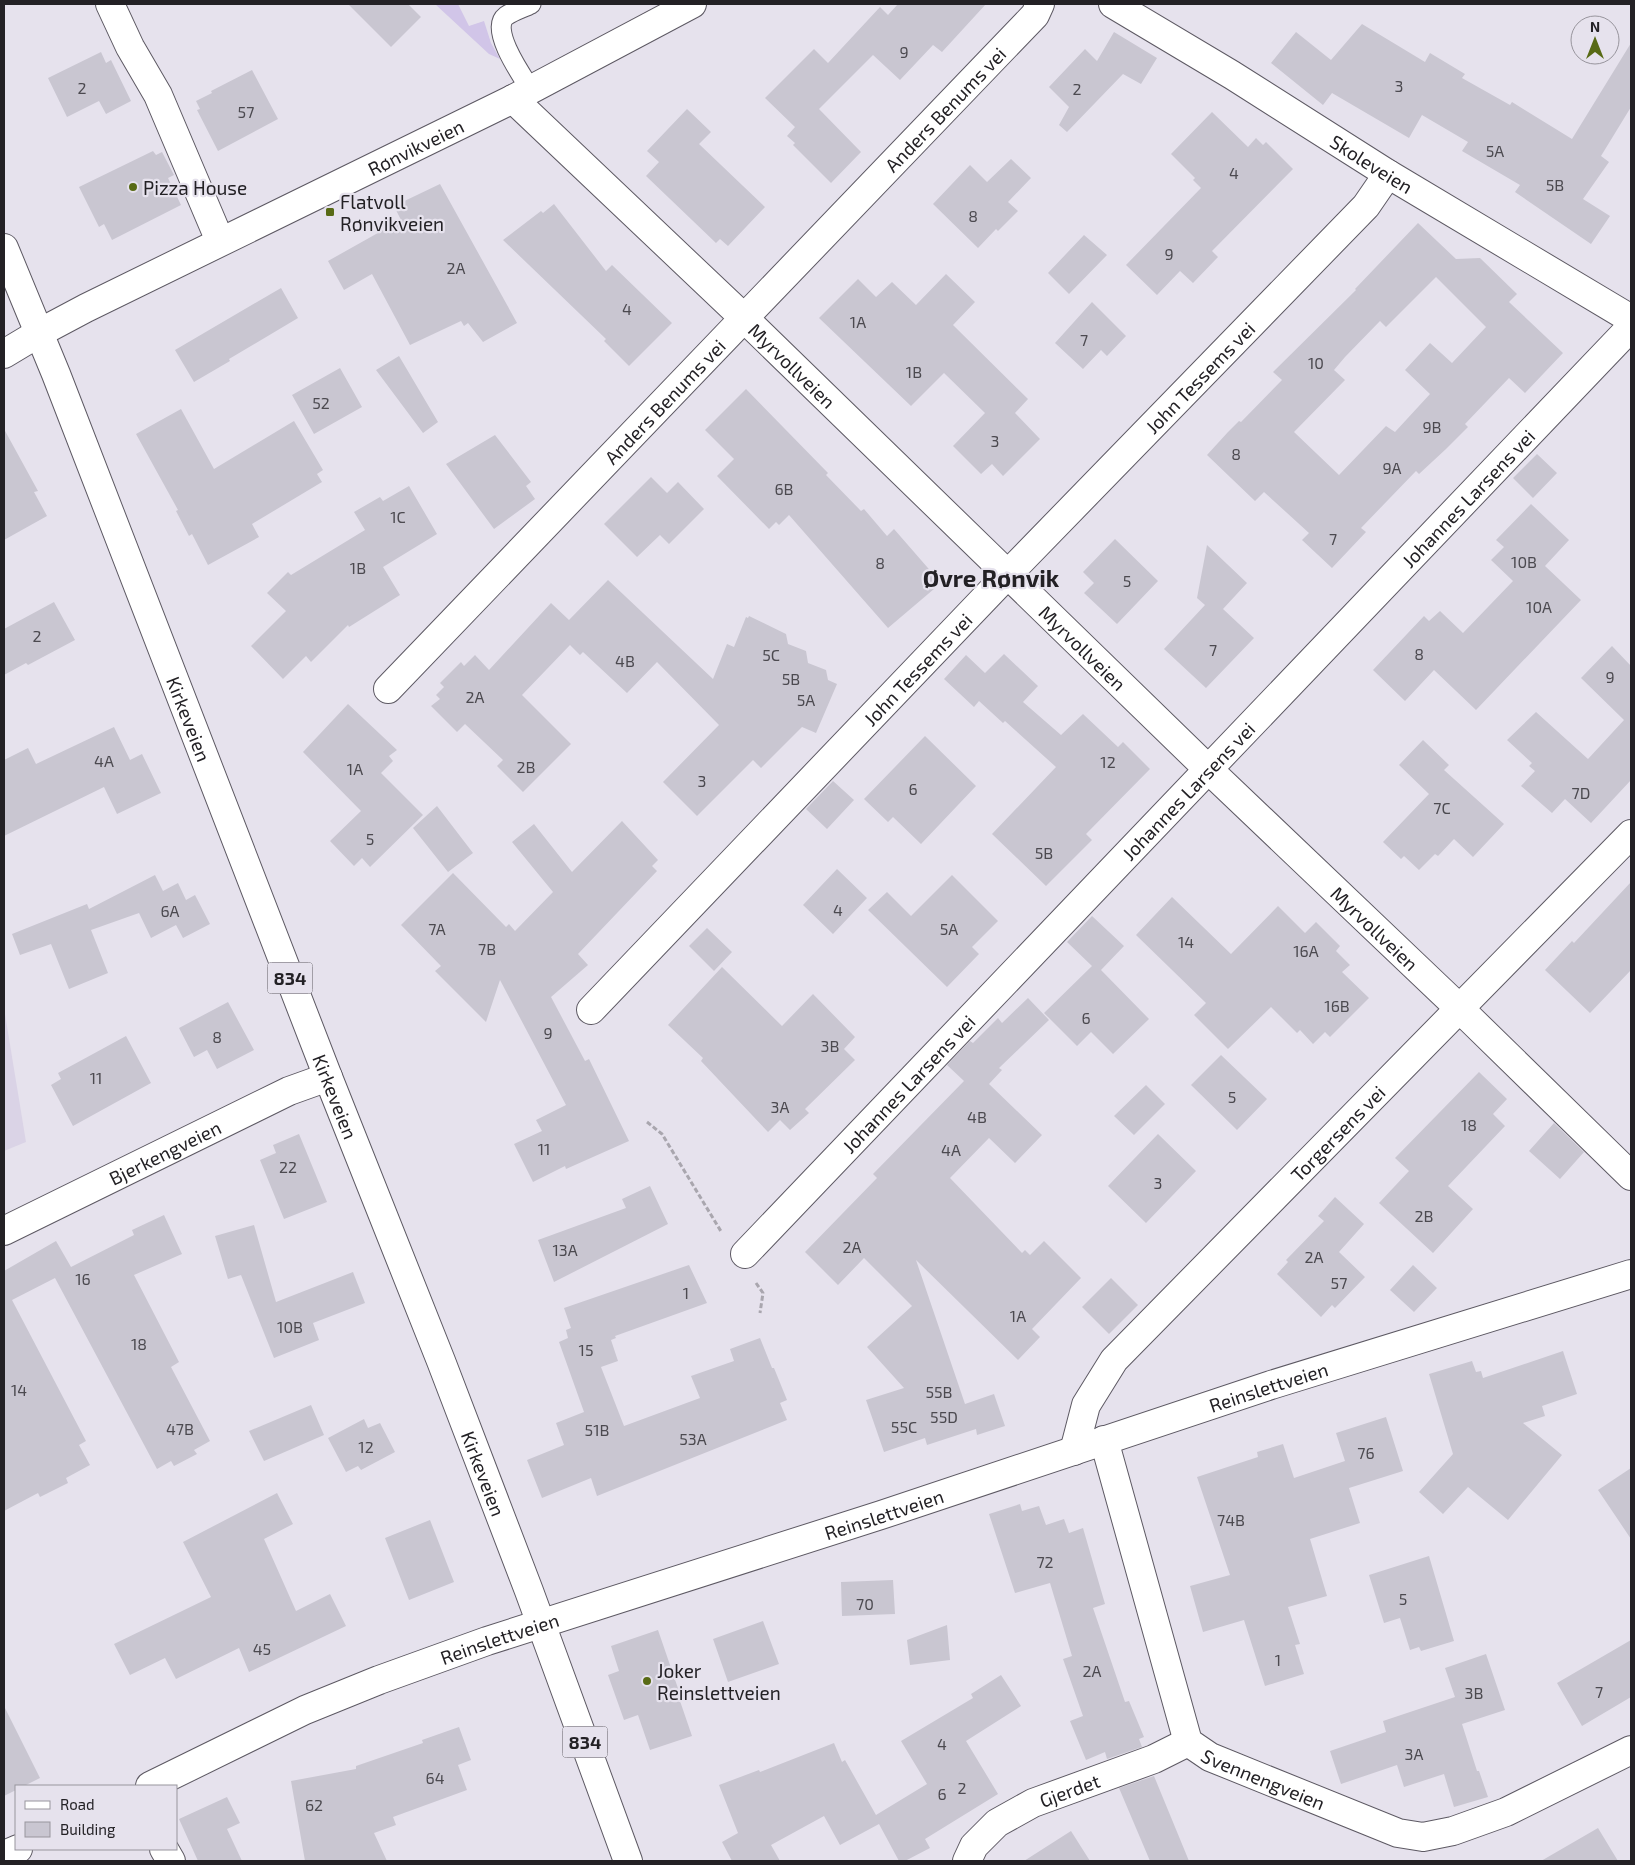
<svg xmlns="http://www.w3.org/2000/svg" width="1635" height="1865" font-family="'Exo 2',sans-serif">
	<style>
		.built { fill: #dad3e6 }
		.green { fill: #d1c5e8 }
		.building { fill: #c9c6d1; fill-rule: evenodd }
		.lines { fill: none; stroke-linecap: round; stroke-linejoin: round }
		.lane-casing { stroke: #5d5963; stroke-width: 21 }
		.street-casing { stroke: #5d5963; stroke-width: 30 }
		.secondary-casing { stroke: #5d5963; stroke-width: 30 }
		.primary-casing { stroke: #5d5963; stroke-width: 30 }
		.path { stroke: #a9a6ae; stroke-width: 3; stroke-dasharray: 5 2.5; stroke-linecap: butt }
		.lane { stroke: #fff; stroke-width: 19 }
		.street { stroke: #fff; stroke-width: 28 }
		.secondary { stroke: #fff; stroke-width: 28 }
		.primary { stroke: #fff; stroke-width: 28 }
		.poi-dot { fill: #586a15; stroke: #e6e2ed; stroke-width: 2 }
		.labels { text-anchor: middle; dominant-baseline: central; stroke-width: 4.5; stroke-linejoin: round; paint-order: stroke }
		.number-label { font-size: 16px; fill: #4c4a50 }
		.shield { fill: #e6e2ed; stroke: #5e5b61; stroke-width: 1 }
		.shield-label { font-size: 18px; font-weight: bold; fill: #232125 }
		.street-label { font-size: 19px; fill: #232125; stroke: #e6e2ed }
		.poi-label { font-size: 19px; fill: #232125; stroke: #e6e2ed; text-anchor: start }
		.district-label { font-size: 24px; font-weight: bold; fill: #232125; stroke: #e6e2ed }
	</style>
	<rect width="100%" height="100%" fill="#e6e2ed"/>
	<path class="built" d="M4 1008 26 1142 4 1151Z"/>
	<path class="green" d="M435 4H458L469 26 484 21 491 43 500 59 489 54Z"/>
	<path class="building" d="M348 4H408L421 17 391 47Z
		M898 4H986L942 52 933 45 900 80 873 55 819 109 861 152 831 183 793 145 795 143 787 136 795 127 765 98 814 49 828 63 880 7 888 15Z
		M1362 24 1425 62 1430 53 1465 74 1462 78 1510 105 1512 102 1572 139 1631 43V107L1601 156 1609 162 1583 199 1610 216 1591 244 1515 192 1520 185 1462 151 1468 142 1422 115 1409 138 1332 93 1323 105 1271 63 1296 32 1331 60Z
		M1114 32 1157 58 1141 84 1123 74 1067 132 1059 125 1069 107 1049 87 1085 49 1097 61Z
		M101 52 106 63 111 60 131 101 106 114 99 101 67 117 48 78Z
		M252 70 278 119 218 151 197 110 200 109 196 101 212 93 211 91Z
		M687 109 711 132 699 144 765 207 728 246 720 239 716 243 646 176 659 162 647 151Z
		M1212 112 1248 147 1256 138 1263 145 1266 142 1293 169 1212 251 1218 257 1193 283 1180 271 1157 295 1126 265 1201 188 1193 180 1195 178 1171 154Z
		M153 151 156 155 162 152 174 175 168 178 181 205 112 240 104 224 99 227 79 187Z
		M1011 159 1031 178 1008 202 1018 211 998 231 996 229 978 248 933 204 970 165 987 182Z
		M440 184 517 323 483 342 468 323 464 326 461 321 410 345 372 274 344 290 328 261 401 220 394 206Z
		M554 204 606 271 612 265 672 323 629 366 604 341 606 339 503 240 541 211 543 213Z
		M1418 223 1456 259 1480 258 1517 294 1509 302 1563 353 1525 393 1509 378 1465 424 1468 427 1446 449 1419 474 1416 471 1361 528 1366 532 1332 568 1302 540 1309 533 1264 492 1255 501 1207 455 1228 432 1239 421 1241 422 1282 380 1273 372 1356 290 1355 289ZM1436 277 1486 327 1452 363 1430 343 1405 370 1430 394 1395 432 1386 426 1339 475 1294 432 1345 380 1334 370 1345 357 1380 321 1386 327Z
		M1084 235 1107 255 1069 294 1048 273Z
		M946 274 975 302 953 325 1028 399 1015 413 1040 439 1003 476 992 464 981 474 953 446 985 413 944 373 911 406 819 318 858 279 876 297 892 282 916 305Z
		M281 288 298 318 229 359 230 361 194 382 175 350Z
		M1092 302 1126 336 1107 356 1101 350 1083 369 1055 343Z
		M399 356 438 422 423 433 376 370Z
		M340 368 362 407 314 434 292 395Z
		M746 389 828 473 826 475 861 511 864 509 887 536 894 529 941 583 888 628 789 515 779 525 776 522 769 529 717 476 734 459 705 430Z
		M181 409 214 469 294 421 323 470 317 474 322 482 252 524 259 537 208 565 192 534 189 536 176 511 178 510 136 434Z
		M4 429 38 491 34 492 47 516 4 540Z
		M495 435 531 482 526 486 535 499 494 529 446 464Z
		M1537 454 1557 473 1533 498 1513 478Z
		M651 477 667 493 678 482 704 509 669 544 660 535 637 557 604 524Z
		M409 486 437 534 383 567 400 595 349 627 348 625 311 662 306 656 283 679 251 646 286 611 267 593 288 572 291 575 365 530 354 512 380 497 383 501Z
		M1531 504 1569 540 1545 566 1581 600 1476 710 1434 670 1405 701 1373 670 1424 616 1429 621 1440 611 1463 633 1513 581 1491 560 1504 547 1496 540Z
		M1115 539 1158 581 1117 624 1084 593 1094 583 1083 572Z
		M1207 545 1247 583 1223 609 1254 638 1206 688 1164 649 1205 605 1197 598Z
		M608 580 713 679 727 644 734 647 746 617 748 618 749 616 786 634 788 644 806 651 808 663 826 670 828 680 837 684 816 733 802 727 761 768 753 760 697 816 663 782 719 725 657 662 627 693 583 652 580 655 570 645 522 695 571 744 523 792 497 766 503 760 465 724 457 732 431 706 440 699 436 695 444 687 440 683 461 662 464 666 475 655 489 670 551 603 569 620Z
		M54 602 75 640 28 665 26 663 4 675V629Z
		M1612 646 1631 666V780L1591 823 1565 799 1552 813 1521 786 1535 771 1529 766 1532 763 1507 740 1536 712 1588 759 1624 720 1581 678Z
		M1004 654 1038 686 1023 702 1061 735 1083 714 1118 747 1123 742 1150 769 1086 834 1092 840 1046 886 992 834 1056 767 1005 721 1003 723 979 701 974 707 944 679 966 655 985 673Z
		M348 704 397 750 389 756 393 761 381 773 423 815 370 867 362 858 354 866 330 841 361 811 303 752Z
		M114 727 130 760 142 754 161 793 117 814 104 787 4 836V760L28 748 36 764Z
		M925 736 976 786 921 844 893 817 888 822 864 799Z
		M1423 740 1449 765 1444 770 1504 824 1473 857 1454 839 1438 856 1435 854 1419 870 1404 856 1401 859 1383 842 1429 794 1399 765Z
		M833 781 854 800 827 829 806 809Z
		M437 806 473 853 448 872 413 828Z
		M622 821 658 860 652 866 657 871 578 954 588 965 551 997 585 1061 589 1059 629 1141 566 1169 565 1166 533 1182 514 1144 542 1131 536 1120 566 1105 500 980 486 1022 435 971 441 966 401 925 453 873 506 927 509 924 515 931 553 892 512 842 534 824 572 872Z
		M837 869 867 898 833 934 803 905Z
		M155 875 163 891 178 883 186 900 195 895 210 924 183 938 176 925 151 938 139 913 91 930 108 973 69 989 51 944 20 955 12 934 87 904 89 909Z
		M952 875 998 921 972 947 979 954 947 987 868 910 887 892 911 916Z
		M1631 882V970L1590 1013 1545 970 1572 941 1574 943Z
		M1172 897 1231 954 1278 906 1305 933 1316 922 1340 946 1336 951 1350 965 1342 972 1369 998 1330 1037 1325 1032 1313 1044 1300 1030 1297 1033 1271 1007 1228 1049 1194 1015 1206 1003 1136 935Z
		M1092 916 1124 946 1101 970 1149 1019 1113 1054 1091 1032 1077 1046 1044 1013 1092 966 1067 942Z
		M707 928 732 952 714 971 689 946Z
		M722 967 782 1026 813 994 855 1037 844 1049 855 1060 805 1109 809 1113 790 1130 780 1120 768 1132 701 1061 703 1058 668 1025Z
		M1028 998 1049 1020 999 1068 1002 1070 989 1084 1042 1135 1015 1163 989 1138 950 1178 1022 1253 1025 1250 1030 1255 1044 1241 1081 1278 1032 1329 1040 1337 1018 1360 916 1260 965 1404 994 1394 1005 1426 977 1435 976 1429 927 1445 925 1438 884 1452 866 1400 904 1388 867 1347 912 1306 864 1258 838 1285 805 1252 877 1178 873 1174 964 1081 947 1065 970 1041 973 1043 998 1018 1002 1023Z
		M228 1002 254 1050 217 1069 207 1050 194 1057 179 1028Z
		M126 1036 151 1083 73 1126 51 1085 61 1079 58 1073Z
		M1221 1055 1267 1099 1237 1130 1191 1085Z
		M1479 1072 1507 1099 1493 1114 1505 1126 1448 1186 1473 1209 1433 1253 1379 1203 1409 1171 1395 1158Z
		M1146 1085 1165 1104 1134 1135 1114 1116Z
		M1554 1123 1584 1152 1560 1179 1529 1151Z
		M299 1134 327 1202 284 1219 260 1160 276 1153 273 1145Z
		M1158 1134 1196 1171 1146 1223 1108 1186Z
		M650 1186 668 1224 554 1282 538 1240 626 1208 622 1199Z
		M1335 1197 1364 1224 1339 1252 1365 1277 1335 1308 1332 1305 1321 1317 1277 1274 1288 1262 1286 1260 1324 1221 1318 1216Z
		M164 1215 182 1254 134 1275 179 1362 171 1367 210 1441 194 1450 197 1454 174 1466 171 1461 157 1469 55 1278 12 1300 86 1441 79 1445 90 1465 66 1478 68 1483 40 1497 38 1493 4 1511V1271L56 1241 71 1267 134 1235 132 1230Z
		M254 1225 276 1302 353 1272 365 1303 313 1323 319 1340 274 1358 241 1275 228 1279 215 1236Z
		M689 1265 707 1303 615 1336 616 1338 611 1340 618 1361 601 1367 624 1426 700 1398 691 1376 734 1361 730 1349 760 1338 772 1368H774L787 1400 780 1403 787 1420 597 1496 591 1478 542 1498 527 1460 564 1445 556 1423 584 1412 559 1342 568 1338 566 1330 571 1328 564 1308Z
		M1413 1265 1437 1288 1414 1312 1390 1290Z
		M1111 1278 1138 1305 1109 1334 1082 1307Z
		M1563 1351 1577 1394 1542 1406 1545 1416 1523 1423 1562 1455 1508 1520 1468 1487 1443 1514 1419 1492 1453 1454 1429 1374 1472 1361 1476 1372 1481 1371 1483 1378Z
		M311 1405 324 1435 264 1461 249 1431Z
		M1386 1417 1403 1471 1349 1488 1360 1523 1310 1539 1327 1596 1288 1607 1300 1644 1295 1645 1304 1674 1265 1686 1244 1620 1203 1632 1190 1586 1230 1575 1197 1477 1258 1457 1257 1452 1283 1444 1294 1478 1345 1461 1336 1433Z
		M364 1419 368 1428 380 1423 395 1452 361 1470 358 1466 346 1472 328 1438Z
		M1631 1468V1539L1598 1490Z
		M277 1493 293 1524 264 1539 296 1611 330 1594 346 1626 249 1672 239 1648 176 1679 165 1658 130 1675 114 1644 211 1597 183 1542Z
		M1020 1504 1022 1511 1039 1506 1046 1525 1064 1519 1069 1533 1083 1528 1105 1604 1093 1608 1125 1702 1129 1701 1144 1737 1139 1739 1142 1747 1107 1759 1105 1752 1086 1760 1070 1721 1083 1716 1063 1659 1072 1656 1050 1583 1015 1593 989 1514Z
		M430 1520 454 1582 409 1600 385 1538Z
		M1429 1556 1454 1641 1421 1651 1419 1647 1410 1650 1400 1618 1384 1623 1369 1575Z
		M893 1580 895 1614 842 1616 841 1582Z
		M763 1621 779 1664 728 1682 713 1639Z
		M947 1625 950 1660 910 1665 907 1640Z
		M658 1630 682 1700 680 1701 692 1736 650 1750 638 1715 624 1720 608 1675 619 1671 611 1646Z
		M1631 1640V1697L1582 1726 1557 1683Z
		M1486 1654 1505 1710 1462 1724 1477 1771H1479L1488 1797 1454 1807 1444 1774 1404 1787 1397 1765 1341 1784 1330 1751 1386 1732 1383 1721 1455 1697 1445 1668Z
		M1001 1675 1021 1706 966 1741 998 1794 925 1839 930 1848 905 1861H899L879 1824 840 1845 824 1816 771 1845 780 1861H732L722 1842 738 1833 719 1785 759 1770 760 1772 834 1743 842 1762 845 1760 876 1815 927 1784 901 1741 973 1698 971 1694Z
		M4 1706 40 1778 24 1786H16V1790L4 1796Z
		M459 1727 471 1760 458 1765 467 1790 393 1817 396 1825 374 1833 387 1861H305L291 1781 356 1769V1766L423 1743 422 1740Z
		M1154 1776 1189 1861H1150L1119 1788Z
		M227 1797 240 1823 227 1829 242 1861H198L179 1819Z
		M1598 1828 1618 1861H1541Z
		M1071 1831 1090 1861H1024Z"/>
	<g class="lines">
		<g class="lane-casing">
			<path id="lane" d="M531 90C522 76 489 29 506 16 513 11 523 8 531 4"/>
		</g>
		<g class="street-casing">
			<g id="street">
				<path d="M110 4 130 47 158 95 220 241"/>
				<path id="s1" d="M1113 4 1232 75 1388 174 1631 319"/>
				<path id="s2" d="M513 99 744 318 1209 770 1459 1008 1631 1176"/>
				<path id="s3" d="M39 333 86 308 513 99 692 4"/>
				<path id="s4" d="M388 689 1035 15 1040 4"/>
				<path id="s5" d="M591 1010 1008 574 1366 206 1388 174"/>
				<path id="s6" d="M4 1231 289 1091 328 1077"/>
				<path id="s7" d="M745 1254 1631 327"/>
				<path id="s8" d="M1104 1440 1188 1742 1210 1757 1398 1833 1423 1837 1453 1831 1506 1812 1631 1750"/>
				<path id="s9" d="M1074 1451 1086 1405 1114 1360 1631 834"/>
				<path id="s10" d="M150 1786 305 1710 379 1680 487 1641 881 1515 1271 1385 1631 1274"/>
				<path d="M164 1849 171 1861"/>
				<path d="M4 1855 18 1849"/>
				<path id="s11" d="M967 1861 974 1846 997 1823 1033 1803 1154 1759 1188 1742"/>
			</g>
		</g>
		<g class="secondary-casing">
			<path id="secondary" d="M4 354 39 333"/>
		</g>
		<g class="primary-casing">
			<g id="primary">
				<path id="s12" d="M4 248 56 374 328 1077 441 1361 529 1591 628 1861"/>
			</g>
		</g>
		<path class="path" d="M647 1122 662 1134 722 1233
			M756 1283 763 1293 760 1313"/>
		<use href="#lane" class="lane"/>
		<use href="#street" class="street"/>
		<use href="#secondary" class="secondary"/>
		<use href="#primary" class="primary"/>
	</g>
	<g class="poi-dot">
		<circle cx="133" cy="187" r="5"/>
		<rect x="325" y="207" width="10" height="10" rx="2.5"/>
		<circle cx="647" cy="1681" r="5"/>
	</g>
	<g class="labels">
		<g class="number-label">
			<text x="904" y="51">9</text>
			<text x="1399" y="85">3</text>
			<text x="82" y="87">2</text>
			<text x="1077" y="88">2</text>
			<text x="246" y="111">57</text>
			<text x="1495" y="150">5A</text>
			<text x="1234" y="172">4</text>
			<text x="1555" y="184">5B</text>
			<text x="973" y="215">8</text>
			<text x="1169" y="253">9</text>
			<text x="456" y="267">2A</text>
			<text x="627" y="308">4</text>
			<text x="858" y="321">1A</text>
			<text x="1084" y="339">7</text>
			<text x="1316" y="362">10</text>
			<text x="914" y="371">1B</text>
			<text x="321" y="402">52</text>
			<text x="1432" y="426">9B</text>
			<text x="995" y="440">3</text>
			<text x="1236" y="453">8</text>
			<text x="1392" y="467">9A</text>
			<text x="784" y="488">6B</text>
			<text x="398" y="516">1C</text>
			<text x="1333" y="538">7</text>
			<text x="1524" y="561">10B</text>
			<text x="880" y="562">8</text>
			<text x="358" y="567">1B</text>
			<text x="1127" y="580">5</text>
			<text x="1539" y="606">10A</text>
			<text x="37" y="635">2</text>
			<text x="1213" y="649">7</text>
			<text x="1419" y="653">8</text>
			<text x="771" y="654">5C</text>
			<text x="625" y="660">4B</text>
			<text x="1610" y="676">9</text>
			<text x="791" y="678">5B</text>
			<text x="475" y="696">2A</text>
			<text x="806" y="699">5A</text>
			<text x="104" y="760">4A</text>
			<text x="1108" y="761">12</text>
			<text x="526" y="766">2B</text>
			<text x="355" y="768">1A</text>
			<text x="702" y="780">3</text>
			<text x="913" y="788">6</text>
			<text x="1581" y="792">7D</text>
			<text x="1442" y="807">7C</text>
			<text x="370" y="838">5</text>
			<text x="1044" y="852">5B</text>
			<text x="838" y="909">4</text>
			<text x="170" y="910">6A</text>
			<text x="437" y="928">7A</text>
			<text x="949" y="928">5A</text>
			<text x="1186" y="941">14</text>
			<text x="487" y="948">7B</text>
			<text x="1306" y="950">16A</text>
			<text x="1337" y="1005">16B</text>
			<text x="1086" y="1017">6</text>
			<text x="548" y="1032">9</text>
			<text x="217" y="1036">8</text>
			<text x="830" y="1045">3B</text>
			<text x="96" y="1077">11</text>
			<text x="1232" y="1096">5</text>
			<text x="780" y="1106">3A</text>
			<text x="977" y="1116">4B</text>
			<text x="1469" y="1124">18</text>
			<text x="544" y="1148">11</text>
			<text x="951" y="1149">4A</text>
			<text x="288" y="1166">22</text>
			<text x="1158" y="1182">3</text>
			<text x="1424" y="1215">2B</text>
			<text x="852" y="1246">2A</text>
			<text x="565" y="1249">13A</text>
			<text x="1314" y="1256">2A</text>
			<text x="83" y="1278">16</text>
			<text x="1339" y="1282">57</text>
			<text x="686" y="1292">1</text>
			<text x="1018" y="1315">1A</text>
			<text x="290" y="1326">10B</text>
			<text x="139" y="1343">18</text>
			<text x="586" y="1349">15</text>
			<text x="19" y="1389">14</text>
			<text x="939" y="1391">55B</text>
			<text x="944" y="1416">55D</text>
			<text x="904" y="1426">55C</text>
			<text x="180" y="1428">47B</text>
			<text x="597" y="1429">51B</text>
			<text x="693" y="1438">53A</text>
			<text x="366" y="1446">12</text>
			<text x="1366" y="1452">76</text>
			<text x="1231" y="1519">74B</text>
			<text x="1045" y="1561">72</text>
			<text x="1403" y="1598">5</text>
			<text x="865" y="1603">70</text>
			<text x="262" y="1648">45</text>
			<text x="1278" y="1659">1</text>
			<text x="1092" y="1670">2A</text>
			<text x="1599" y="1691">7</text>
			<text x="1474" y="1692">3B</text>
			<text x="942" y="1743">4</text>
			<text x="1414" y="1753">3A</text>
			<text x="435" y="1777">64</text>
			<text x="962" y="1787">2</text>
			<text x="942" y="1793">6</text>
			<text x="314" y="1804">62</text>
		</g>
		<g class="shield">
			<rect x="267.5" y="962.5" width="45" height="31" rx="4"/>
			<rect x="562.5" y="1726.5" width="45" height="31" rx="4"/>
		</g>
		<g class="shield-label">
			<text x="290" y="978">834</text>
			<text x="585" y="1742">834</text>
		</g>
		<g class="street-label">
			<text stroke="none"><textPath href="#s4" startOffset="804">Anders Benums vei</textPath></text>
			<text stroke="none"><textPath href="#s3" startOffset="420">Rønvikveien</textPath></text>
			<text stroke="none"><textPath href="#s1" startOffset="304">Skoleveien</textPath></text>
			<text stroke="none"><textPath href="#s2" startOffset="386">Myrvollveien</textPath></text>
			<text stroke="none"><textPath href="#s5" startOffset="878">John Tessems vei</textPath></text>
			<text stroke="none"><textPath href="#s4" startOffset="399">Anders Benums vei</textPath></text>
			<text stroke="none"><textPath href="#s7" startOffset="1046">Johannes Larsens vei</textPath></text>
			<text stroke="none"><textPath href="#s2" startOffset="791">Myrvollveien</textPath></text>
			<text stroke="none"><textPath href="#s5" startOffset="472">John Tessems vei</textPath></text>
			<text stroke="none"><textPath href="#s12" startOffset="506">Kirkeveien</textPath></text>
			<text stroke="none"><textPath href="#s7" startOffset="641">Johannes Larsens vei</textPath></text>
			<text stroke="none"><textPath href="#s2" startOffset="1196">Myrvollveien</textPath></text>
			<text stroke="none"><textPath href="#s7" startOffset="236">Johannes Larsens vei</textPath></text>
			<text stroke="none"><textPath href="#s12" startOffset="911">Kirkeveien</textPath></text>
			<text stroke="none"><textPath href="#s9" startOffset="419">Torgersens vei</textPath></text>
			<text stroke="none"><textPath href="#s6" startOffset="179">Bjerkengveien</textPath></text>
			<text stroke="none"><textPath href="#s10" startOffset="1189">Reinslettveien</textPath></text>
			<text stroke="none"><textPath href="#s12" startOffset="1316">Kirkeveien</textPath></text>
			<text stroke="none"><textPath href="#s10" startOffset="784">Reinslettveien</textPath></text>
			<text stroke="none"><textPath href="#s10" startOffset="380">Reinslettveien</textPath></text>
			<text stroke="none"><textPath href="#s8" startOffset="398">Svennengveien</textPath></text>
			<text stroke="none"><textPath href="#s11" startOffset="129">Gjerdet</textPath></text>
		</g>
		<g class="poi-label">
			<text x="143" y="187">Pizza House</text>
			<text x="340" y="201">Flatvoll<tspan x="340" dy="22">Rønvikveien</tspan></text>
			<text x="657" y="1670">Joker<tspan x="657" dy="22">Reinslettveien</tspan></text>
		</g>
		<g class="district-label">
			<text x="991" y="577">Øvre Rønvik</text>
		</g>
	</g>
	<rect width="1635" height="1865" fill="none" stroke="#232125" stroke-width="10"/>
	<rect x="15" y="1785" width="162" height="65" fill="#e6e2ed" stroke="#98959d"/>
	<rect x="25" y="1801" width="25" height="8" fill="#ffffff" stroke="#98959d"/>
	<text x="60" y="1810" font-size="15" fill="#232125">Road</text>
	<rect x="25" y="1822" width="25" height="15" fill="#c9c6d1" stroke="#98959d"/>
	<text x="60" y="1835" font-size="15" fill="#232125">Building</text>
	<g transform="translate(1595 40)"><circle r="24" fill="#e6e2ed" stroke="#98959d"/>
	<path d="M0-4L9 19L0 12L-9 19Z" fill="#586a15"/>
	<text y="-8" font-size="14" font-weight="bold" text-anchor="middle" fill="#232125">N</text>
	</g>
</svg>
